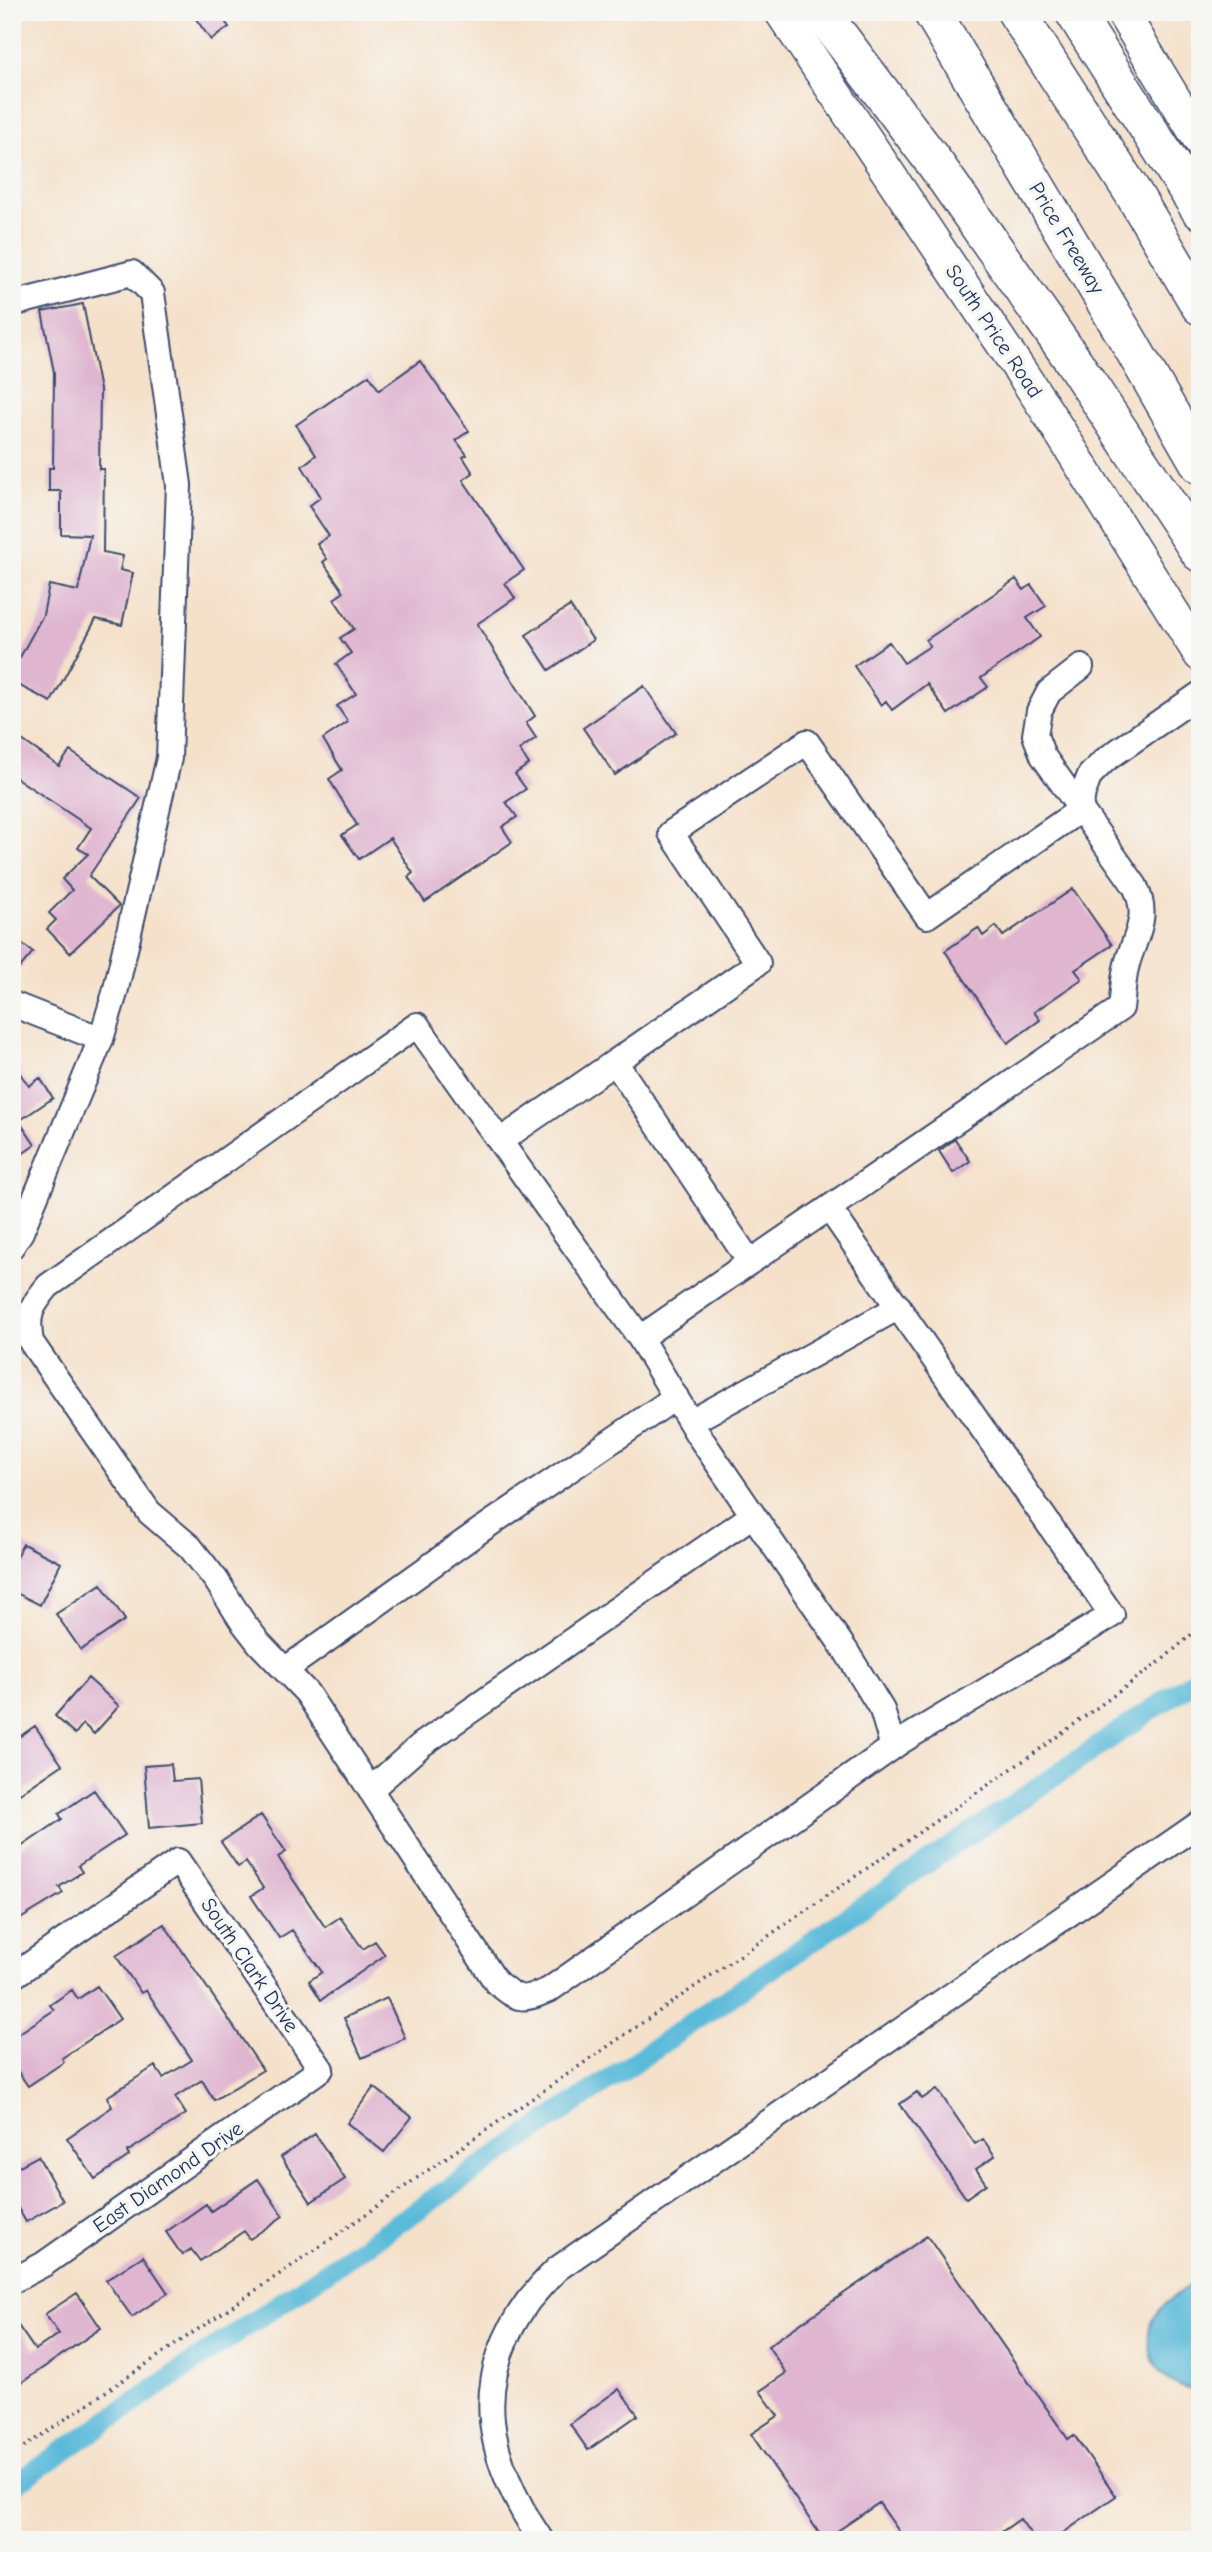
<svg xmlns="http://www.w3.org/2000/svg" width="1212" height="2552" font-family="'Comic Neue',sans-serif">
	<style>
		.water { fill: #5abad9; stroke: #3a749c; stroke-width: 2 }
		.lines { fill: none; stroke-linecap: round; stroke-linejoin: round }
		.canal { stroke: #5abad9; stroke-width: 21 }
		.building { fill: #dfb5d0 }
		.minor-casing { stroke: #3c4a6e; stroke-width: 28 }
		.major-casing { stroke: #3c4a6e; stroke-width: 35 }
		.highway-casing { stroke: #3c4a6e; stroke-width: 40 }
		.path { stroke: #3c4a6e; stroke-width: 3.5; stroke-dasharray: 2 5; stroke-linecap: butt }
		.minor { stroke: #fff; stroke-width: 24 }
		.major { stroke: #fff; stroke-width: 32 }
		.highway { stroke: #fff; stroke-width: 37 }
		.labels { text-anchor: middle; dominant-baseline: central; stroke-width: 7; stroke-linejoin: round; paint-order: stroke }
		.street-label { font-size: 21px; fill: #1b2f5e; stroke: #f6f6f2 }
	</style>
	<rect width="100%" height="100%" fill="#f6f6f2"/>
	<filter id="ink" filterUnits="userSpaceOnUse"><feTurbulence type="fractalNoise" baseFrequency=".0143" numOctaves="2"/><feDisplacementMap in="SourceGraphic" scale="14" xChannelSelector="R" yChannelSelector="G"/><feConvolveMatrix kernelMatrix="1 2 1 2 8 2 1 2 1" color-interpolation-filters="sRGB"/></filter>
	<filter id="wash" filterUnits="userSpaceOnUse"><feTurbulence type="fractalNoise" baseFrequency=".00686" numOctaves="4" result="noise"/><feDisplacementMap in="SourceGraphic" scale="28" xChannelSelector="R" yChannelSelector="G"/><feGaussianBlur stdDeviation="1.57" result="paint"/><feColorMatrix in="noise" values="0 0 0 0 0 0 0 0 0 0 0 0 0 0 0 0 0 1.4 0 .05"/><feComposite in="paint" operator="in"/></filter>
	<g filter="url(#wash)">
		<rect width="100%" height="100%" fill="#f5e1ca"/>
		<path class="water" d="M1200 2278V2392H1198C1187 2389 1176 2386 1167 2379 1151 2367 1143 2336 1154 2318 1164 2301 1184 2289 1200 2278Z"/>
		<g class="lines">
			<path class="canal" d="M12 2486 1200 1677"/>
		</g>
		<g id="blocks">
			<path class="building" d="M205 12H218L229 27 211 40 196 19Z
				M83 304 100 390 99 469H104L103 552 123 556 120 570 133 573 122 625 96 619 51 702 12 682V672L43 615 49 585 78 591 90 535 61 534V491H49V468H53L54 372 42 312Z
				M420 361 469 431 456 440 467 455 463 457 473 473 463 480 524 570 505 583 515 598 477 624 535 716 526 723 536 738 519 750 529 764 515 774 526 789 506 802 517 817 502 827 512 842 425 902 408 877 413 873 390 838 359 859 342 835 357 825 329 779 342 770 323 739 348 722 337 706 356 694 336 664 351 653 340 638 354 629 334 599 344 592 323 562 327 559 317 544 329 536 309 506 321 497 302 466 316 455 296 425 369 375 379 390Z
				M1016 579 1024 590 1031 585 1046 606 1027 618 1040 637 981 678 988 687 948 714 927 684 892 710 886 701 881 705 854 666 889 642 904 663 930 646 926 640Z
				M570 606 593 640 549 670 526 635Z
				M644 686 676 733 615 775 583 728Z
				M12 733 59 766 70 751 141 798 89 876 119 906 70 953 47 929 56 920 49 913 72 890 62 879 88 854 78 848 91 828 12 775Z
				M1073 889 1112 945 1075 970 1082 979 1034 1012 1040 1020 1008 1043 945 951 978 928 983 936 996 926 1003 936Z
				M12 936 33 952 12 977Z
				M12 1062 29 1086 40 1078 53 1098 19 1121 35 1145 12 1161Z
				M955 1139 970 1161 953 1173 939 1151Z
				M23 1544 61 1563 40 1605 12 1591V1565Z
				M101 1584 125 1620 81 1650 56 1614Z
				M88 1678 119 1706 94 1734 83 1724 75 1734 55 1716Z
				M35 1726 62 1765 12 1799V1742Z
				M171 1764 173 1781 198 1779 202 1823 149 1828 144 1766Z
				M94 1790 125 1835 78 1866 82 1872 59 1887 63 1893 12 1924V1861L19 1857 15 1851 62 1819 59 1814Z
				M261 1815 286 1852 278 1857 325 1927 340 1917 363 1949 375 1941 385 1955 321 2000 309 1981 322 1972 292 1930 279 1938 251 1896 263 1888 246 1862 238 1867 221 1842Z
				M164 1924 263 2070 214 2100 202 2080 175 2097 186 2114 127 2152 129 2156 95 2179 67 2138 112 2107 107 2097 155 2066 163 2078 192 2060 146 1990 141 1993 116 1956Z
				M97 1986 120 2019 62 2058 64 2062 28 2086 12 2063V2038L54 2010 50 2005 72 1990 78 1999Z
				M387 1998 405 2038 362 2058 344 2018Z
				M374 2087 412 2117 384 2152 347 2123Z
				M937 2089 975 2144 983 2139 995 2156 976 2169 986 2184 966 2198 900 2104 917 2092 922 2099Z
				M315 2134 345 2179 311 2202 281 2157Z
				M38 2156 63 2201 26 2222 12 2198V2170Z
				M258 2179 283 2216 250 2239 244 2231 200 2261 191 2249 182 2255 166 2232 206 2204 211 2211Z
				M927 2236 1068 2439 1074 2435 1116 2496 1053 2540H1035L1020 2519 990 2540H905L879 2503 824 2540 751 2434 778 2416 760 2391 786 2373 768 2346Z
				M143 2256 168 2293 132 2317 106 2280Z
				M77 2293 101 2328 12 2389V2317L35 2350 59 2334 45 2314Z
				M619 2389 638 2415 588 2450 570 2424Z"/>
		</g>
	</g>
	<g filter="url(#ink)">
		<use href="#blocks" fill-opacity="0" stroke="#3c4a6e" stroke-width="2"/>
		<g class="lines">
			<g class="minor-casing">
				<path id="minor" d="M12 304 132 273 152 293 179 485 169 758 115 993 101 1039 12 1004
					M1081 667 1049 692 1039 711 1035 735 1043 756 1135 886C1150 918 1136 933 1127 964 1123 978 1123 994 1121 1008L750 1262 615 1062 758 963 671 833 807 742 927 916 1080 810 1083 793 1090 775 1105 760 1200 694
					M500 1141 615 1062
					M12 1246 21 1232 101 1039
					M750 1262 640 1338 417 1025 48 1286C31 1307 26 1314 31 1342L149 1512 190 1547 216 1580 242 1621 259 1643 307 1693 496 1982C519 2001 522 2001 549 1990L900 1742 1112 1615 829 1208
					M640 1338 697 1433 846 1651 882 1710 893 1747
					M691 1422 899 1307
					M286 1669 478 1532 676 1397
					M370 1790 421 1745 753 1515
					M12 1977 178 1861 321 2069 44 2264 12 2281
					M541 2540C488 2461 468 2384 528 2301 537 2290 547 2279 557 2269L1200 1823"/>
			</g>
			<g class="major-casing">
				<path id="major" d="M781 12 1043 405 1200 655
					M1122 12 1200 141"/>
			</g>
			<g class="highway-casing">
				<path id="highway" d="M821 12 936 165 1074 362 1200 553
					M932 12 1128 340 1200 465
					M1016 12 1133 193 1200 306
					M1074 12 1200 210"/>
			</g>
			<path class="path" d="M12 2455 321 2246 434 2166 1036 1752 1161 1661 1200 1627"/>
			<use href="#minor" class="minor"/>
			<use href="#major" class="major"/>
			<use href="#highway" class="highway"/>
		</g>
	</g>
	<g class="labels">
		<g class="street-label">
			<text transform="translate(1067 238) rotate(59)">Price Freeway</text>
			<text transform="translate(994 331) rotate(56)">South Price Road</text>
			<text transform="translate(250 1965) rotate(56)">South Clark Drive</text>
			<text transform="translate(168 2177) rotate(-35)">East Diamond Drive</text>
		</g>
	</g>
	<rect width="1212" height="2552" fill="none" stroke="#f6f6f2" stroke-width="42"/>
</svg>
